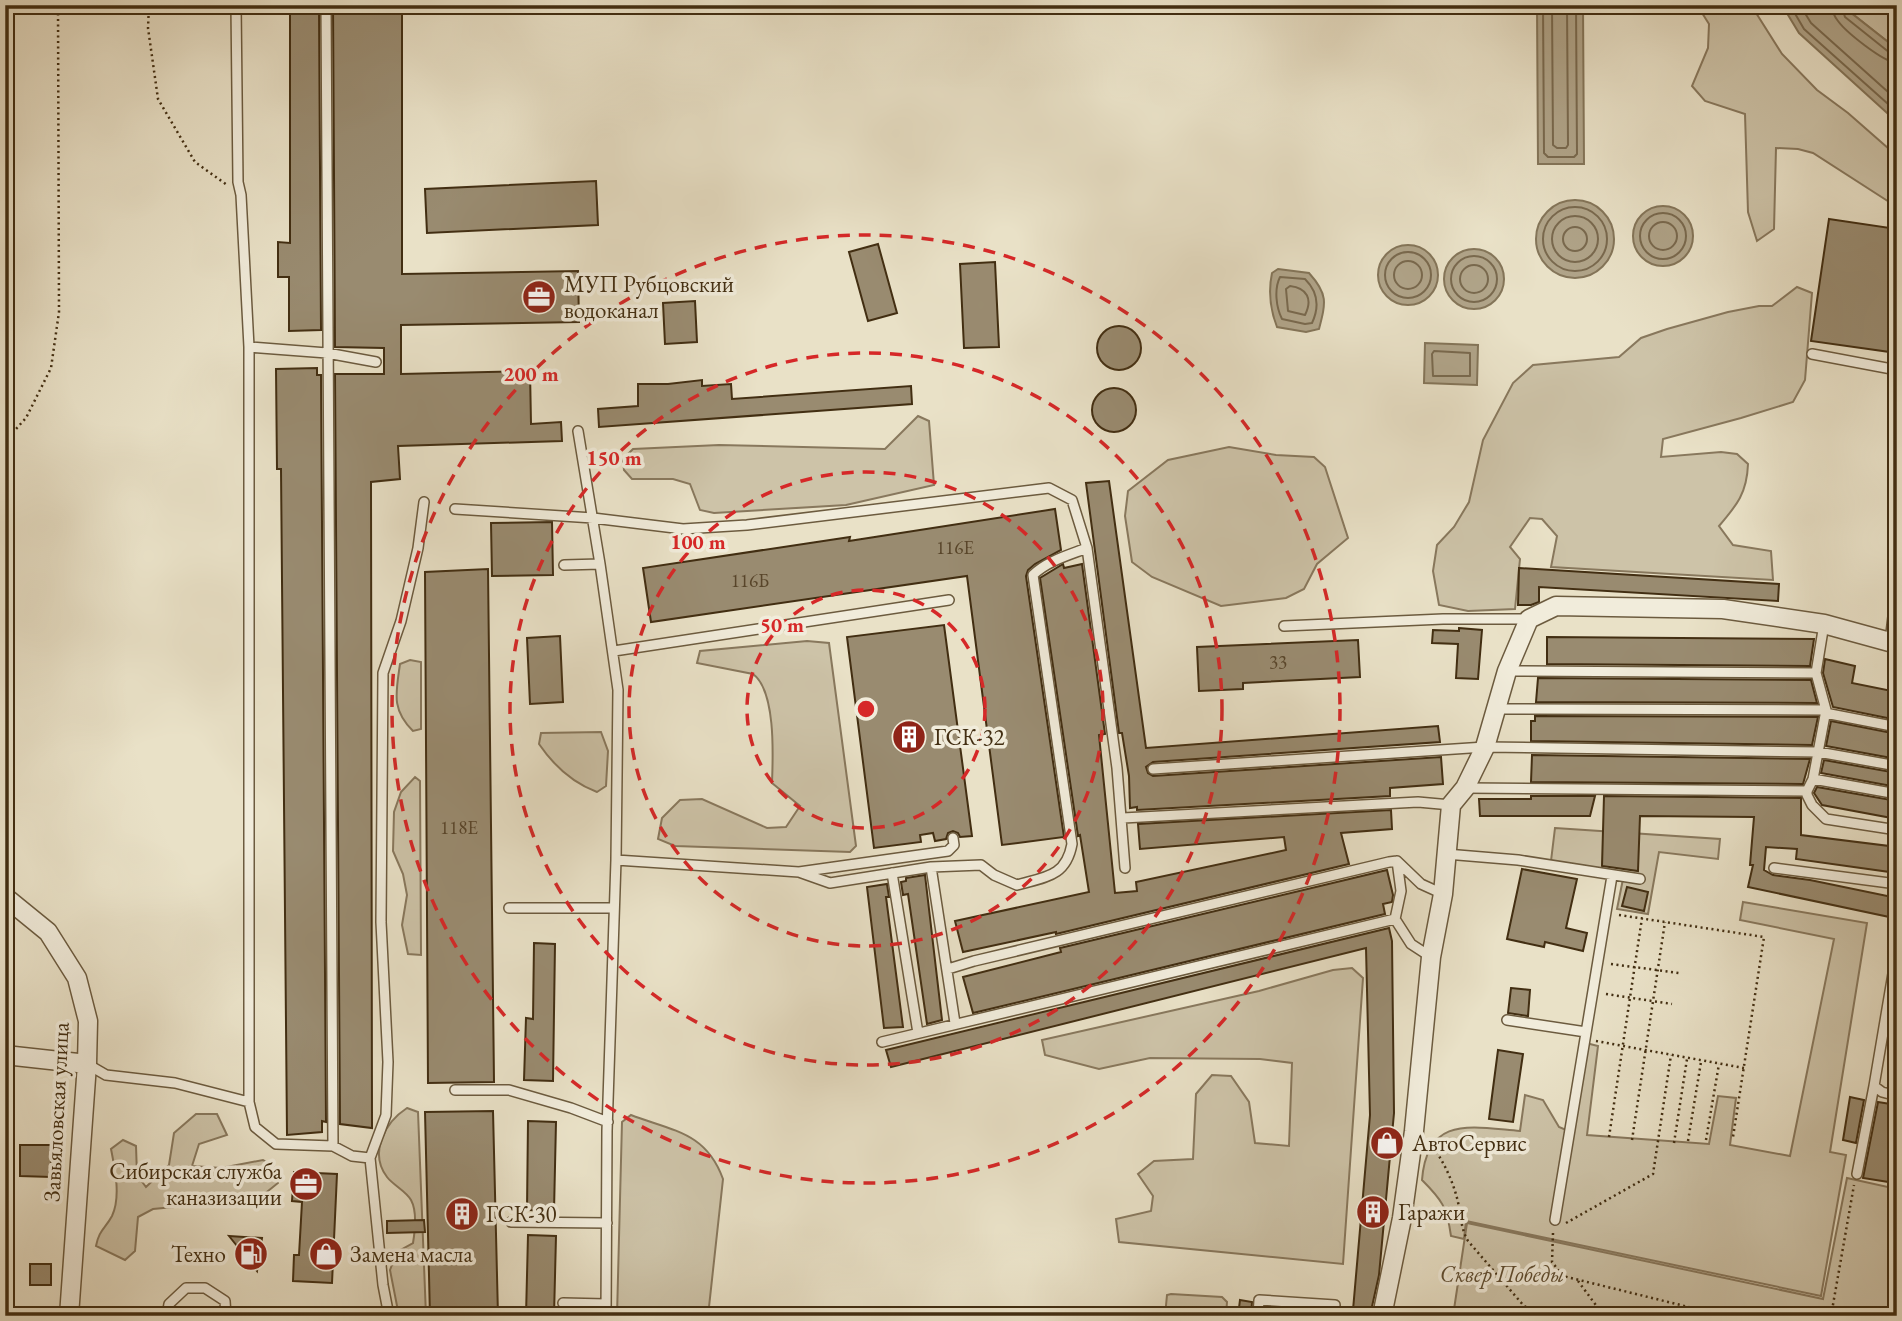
<svg xmlns="http://www.w3.org/2000/svg" width="1902" height="1321" font-family="'EB Garamond',serif">
	<style>
		.green { fill: #cdc3a8; stroke: #88785d; stroke-width: 2 }
		.water { fill: #b0a489; stroke: #847559; stroke-width: 2 }
		.lines { fill: none; stroke-linecap: round; stroke-linejoin: round }
		.shore { stroke: #79694e; stroke-width: 2 }
		.building { fill: #998b70; stroke: #422e12; stroke-width: 2 }
		.lane-casing { stroke: #6c5b3f; stroke-width: 12 }
		.street-casing { stroke: #6c5b3f; stroke-width: 21 }
		.path { stroke: #422e12; stroke-width: 2.5; stroke-dasharray: 2 3.5; stroke-linecap: butt }
		.lane { stroke: #f1ecdb; stroke-width: 9 }
		.street { stroke: #f1ecdb; stroke-width: 18 }
		.ring { fill: none; stroke: #d62828; stroke-width: 3.5; stroke-dasharray: 12 9 }
		.labels { text-anchor: middle; dominant-baseline: central; stroke-width: 7; stroke-linejoin: round; paint-order: stroke }
		.number-label { font-size: 19px; fill: #58452a }
		.poi-label { font-size: 23px; fill: #422e12; stroke: #f1ecdb; text-anchor: start }
		.street-label { font-size: 23px; fill: #422e12; stroke: #f1ecdb }
		.park-label { font-size: 23px; font-style: italic; fill: #5e4c30; stroke: #f1ecdb }
		.centre { fill: #d62828; stroke: #f1ecdb; stroke-width: 3.5 }
		.ring-label { font-size: 21px; text-anchor: middle; font-weight: bold; fill: #d62828; stroke: #f1ecdb; stroke-width: 7; stroke-linejoin: round; paint-order: stroke }
	</style>
	<rect width="100%" height="100%" fill="#e9e1c7"/>
	<filter id="stains"><feTurbulence type="fractalNoise" baseFrequency=".00286" numOctaves="4"/><feColorMatrix values="0 0 0 0 .2 0 0 0 0 .09 0 0 0 0 .02 0 0 0 .5 -.17"/></filter>
	<radialGradient id="worn" r=".72"><stop offset=".6" stop-color="#630" stop-opacity="0"/><stop offset="1" stop-color="#630" stop-opacity=".3"/></radialGradient>
	<path class="green" d="M1697 5H1751L1782 54 1817 90 1848 113 1897 156V207L1813 153 1798 149 1776 148 1774 229 1757 241 1748 212 1745 114 1705 101 1692 86 1708 48 1709 24Z
		M1846 5H1897V49L1850 12Z
		M1797 287 1812 293 1805 380 1793 402 1741 418 1663 439 1661 457 1721 452 1737 454 1748 464C1747 493 1737 505 1719 526L1733 545 1771 551 1773 580 1551 567 1557 536 1542 519 1530 518 1510 547 1520 559 1515 609 1468 611 1439 605 1433 571 1437 545 1454 527 1469 502 1483 440 1513 383 1533 365 1619 357 1641 338 1667 329 1728 312 1759 306H1772Z
		M918 416 929 421 934 485 846 505 714 513 700 510 690 484 673 479H632L624 470 623 459 633 449 719 445 885 449Z
		M1229 447 1276 455 1314 457 1325 467 1348 538 1317 564 1304 589 1286 598 1221 606 1152 577 1132 562 1125 516 1128 491 1168 460Z
		M807 641 829 643 856 846 850 852 675 846 658 839 662 818 680 800 702 799 767 828 786 827 800 806 772 783C773 756 776 691 753 674L697 663 700 651Z
		M410 660 421 662V729L413 731C391 709 396 693 400 664Z
		M601 732 608 751 606 786 597 792C573 783 554 766 539 744L541 733Z
		M415 777 420 781 421 955 408 954 402 925 407 895 403 874 393 851 394 812 401 792Z
		M1555 828 1720 839 1718 859 1659 852 1648 914 1617 909 1624 874 1551 861Z
		M1743 902 1867 923 1830 1152 1846 1155 1821 1296 1466 1221 1464 1239 1451 1236C1447 1207 1442 1200 1422 1180 1427 1115 1471 1127 1520 1131L1525 1095 1543 1100 1559 1127 1573 1133 1586 1043 1598 1046 1587 1135 1709 1144 1718 1096 1736 1098 1730 1145 1790 1156 1834 939 1740 920Z
		M1352 968 1363 978 1343 1264 1119 1242 1116 1219 1151 1211 1153 1196 1138 1174 1154 1161 1193 1159 1196 1094 1212 1075 1231 1076 1249 1102 1255 1143 1289 1146 1292 1063 1260 1059 1150 1058 1099 1069 1045 1055 1042 1040 1259 991 1333 970Z
		M407 1108 418 1112 426 1316H399L390 1270 397 1252 413 1243C415 1231 417 1211 411 1200 406 1191 393 1185 387 1177 369 1153 384 1123 407 1108Z
		M196 1114H217L227 1135 199 1144 192 1166 221 1168 263 1160 273 1166 278 1183 258 1199 153 1209 138 1217 135 1251 125 1260 96 1246C99 1230 105 1229 112 1216 121 1197 115 1169 111 1149L123 1140 136 1146 137 1175 146 1187 169 1165 174 1133Z
		M631 1115C673 1131 706 1132 723 1179L708 1316H617L622 1122Z
		M1847 1178 1897 1189V1316H1453L1467 1223 1823 1299Z
		M1171 1294 1222 1297 1227 1302 1226 1316H1165L1167 1295Z"/>
	<path class="water" d="M1537 5H1583L1584 164H1538Z
		M1782 5H1846L1850 12 1897 49V122L1799 33Z
		M1536 239a39 39 0 1 1 78 0a39 39 0 1 1-78 0Z
		M1633 236a30 30 0 1 1 60 0a30 30 0 1 1-60 0Z
		M1378 275a30 30 0 1 1 60 0a30 30 0 1 1-60 0Z
		M1444 279a30 30 0 1 1 60 0a30 30 0 1 1-60 0Z
		M1278 269 1309 273C1328 294 1326 302 1319 329L1306 332 1277 327C1270 309 1268 292 1272 273Z
		M1425 343 1478 345 1477 385 1424 383Z"/>
	<g class="lines">
		<path class="shore" d="M1543 5 1544 153 1548 157H1574L1577 154 1576 5
			M1552 5 1553 145 1557 148H1566L1568 145 1567 5
			M1790 5 1804 29 1897 112
			M1800 5 1811 23 1897 100
			M1832 5C1832 11 1834 16 1838 21 1846 32 1883 62 1897 63
			M1841 5 1845 17 1890 53 1897 54
			M1543 239a32 32 0 1 1 64 0a32 32 0 1 1-64 0Z
			M1640 236a23 23 0 1 1 46 0a23 23 0 1 1-46 0Z
			M1552 239a23 23 0 1 1 46 0a23 23 0 1 1-46 0Z
			M1649 236a14 14 0 1 1 28 0a14 14 0 1 1-28 0Z
			M1563 239a12 12 0 1 1 24 0a12 12 0 1 1-24 0Z
			M1385 275a23 23 0 1 1 46 0a23 23 0 1 1-46 0Z
			M1451 279a23 23 0 1 1 46 0a23 23 0 1 1-46 0Z
			M1394 275a14 14 0 1 1 28 0a14 14 0 1 1-28 0Z
			M1460 279a14 14 0 1 1 28 0a14 14 0 1 1-28 0Z
			M1280 277 1305 279C1318 292 1320 306 1312 323L1305 324 1282 319C1276 307 1274 289 1280 277Z
			M1290 286C1307 288 1313 299 1305 315L1288 311 1286 289Z
			M1434 351 1470 353V376H1433L1432 354Z"/>
	</g>
	<path class="building" d="M290 5H319L321 330 289 331V277H278V242L290 243Z
		M333 5H402V274L578 271 579 322 401 325V374L530 371 531 424 561 422 562 441 398 446 400 479 371 482 372 1128 340 1124 335 374H384V348L335 347Z
		M596 181 598 225 427 233 425 189Z
		M1829 219 1897 229V353L1811 341Z
		M878 244 897 313 868 321 849 252Z
		M995 262 999 347 964 348 960 264Z
		M695 301 697 342 665 344 663 303Z
		M1097 348a22 22 0 1 1 44 0a22 22 0 1 1-44 0Z
		M317 368V375H321L326 1122 322 1121V1132L287 1135 281 469H277L276 369Z
		M702 380V386L731 384 732 399 911 386 912 404 599 427 598 409 638 406V384H668Z
		M1092 410a22 22 0 1 1 44 0a22 22 0 1 1-44 0Z
		M1109 481 1146 748 1438 726 1440 742 1153 762 1146 767 1148 773 1153 776 1441 757 1443 784 1390 788V796L1137 810V807L1130 808 1129 776 1122 733H1119L1086 483Z
		M1055 509 1061 550 1035 564 1028 570 1026 576 1064 837 1002 845 967 576 651 622 643 568 850 537 849 541Z
		M552 522 553 575 492 576 491 523Z
		M1063 564 1064 568 1082 564 1105 734 1099 735 1115 893 1137 891 1136 882 1286 850 1284 837 1140 849 1138 824 1391 810 1392 829 1341 833 1349 864 1056 934V932L963 952 955 921 1089 892 1080 835 1078 836 1040 578Z
		M1519 568 1779 584 1778 601 1539 587V602L1531 605H1518Z
		M488 569 494 1082 428 1083 425 572Z
		M944 625 972 836 960 837 958 833 953 831 948 833 946 839 935 841 933 833 920 835 921 842 874 848 847 637Z
		M1459 628 1482 630 1478 679 1456 678 1458 644 1432 643 1433 630 1459 631Z
		M560 636 563 702 530 704 527 638Z
		M1547 637 1814 639 1810 666 1547 664Z
		M1358 640 1360 677 1243 683V689L1199 691 1197 647Z
		M1825 659 1855 666 1852 683 1897 692V720L1833 707 1823 673Z
		M1538 678 1811 680 1817 703 1536 702Z
		M1535 716 1818 717 1812 745 1531 741V721H1535Z
		M1831 721 1897 734V759L1826 746Z
		M1532 755 1810 759 1803 784 1531 782Z
		M1824 760 1897 773V787L1821 773Z
		M1817 787 1897 801V819L1822 805 1814 793Z
		M1531 796H1595L1590 816H1480L1479 799H1531Z
		M1604 796 1801 798V835L1897 847V873L1796 859 1797 849 1766 847 1764 870 1773 875 1810 880 1897 898 1894 918 1748 887 1753 865H1750L1754 817 1640 816 1638 871 1602 866Z
		M1522 869 1577 879 1566 928 1587 933 1583 951 1545 942 1544 947 1507 939Z
		M1387 870 1393 895 1392 902 1383 904 1385 914 973 1013 963 977 1061 952 1060 948Z
		M925 875 942 1020 927 1024 908 894 903 895 901 882 906 881V878Z
		M887 884 889 897H886L903 1027 884 1028 867 887Z
		M1627 887 1648 892 1644 911 1622 906Z
		M1389 928 1392 941 1394 1113 1379 1275 1371 1311 1353 1310 1370 1115 1366 948 891 1067 886 1050Z
		M534 943 555 944 553 1081 524 1080 526 1018 533 1019Z
		M1511 988 1530 990 1528 1016 1508 1013Z
		M1498 1050 1523 1054 1513 1122 1489 1119Z
		M1850 1097 1864 1100 1856 1143 1843 1140Z
		M1878 1102 1897 1105 1895 1183 1863 1178Z
		M493 1111 498 1316H430L425 1112Z
		M528 1121 556 1122 554 1211 527 1210Z
		M20 1145H51V1177L20 1176Z
		M294 1172 337 1174 332 1283 293 1281 294 1255H299L302 1202 292 1201Z
		M424 1220 425 1232 387 1233V1221Z
		M528 1235 556 1236 554 1316H526Z
		M229 1236 262 1238 257 1271Z
		M30 1264H51V1285H30Z
		M1240 1300 1252 1302 1251 1316H1238Z"/>
	<g class="lines">
		<g class="lane-casing">
			<path id="lane" d="M236 5 238 182 241 195 249 347V1102
				M326 5 333 1146
				M249 347 327 353 376 362
				M1812 354 1897 370
				M578 431 600 564 618 690 616 860 607 1131 606 1316
				M455 509 593 518 683 529 747 525 1049 488 1072 500 1087 548 1117 768 1125 868
				M564 565 600 564
				M1824 624 1816 673 1826 710 1813 779 1807 791V795L1812 805 1826 819 1897 830
				M1284 626 1443 619H1529
				M1890 642 1897 583
				M614 651 949 600
				M1507 671 1816 673
				M1496 709 1826 710
				M1825 713 1897 727
				M1153 769 1485 747 1818 752 1897 766
				M1813 779 1897 794
				M1466 788 1807 791
				M1123 818 1418 802 1451 805
				M1446 854 1518 860 1640 879
				M616 860 799 872 948 851 954 845 953 838
				M1397 861 1401 891 1395 919 1411 944 1431 957
				M931 867 955 1023
				M1774 868 1897 884
				M799 872 830 883 931 867 981 865 994 875 1017 885C1045 877 1066 877 1072 844L1033 575C1047 561 1069 555 1087 548
				M892 873 918 1033
				M509 908H614
				M1897 950 1874 1086 1882 1092 1897 1096
				M948 969 974 961 1389 862 1397 861 1421 884 1443 894
				M1507 1020 1586 1032
				M882 1042 1395 919
				M87 1064 106 1075 175 1083 249 1102 255 1127 276 1144 333 1146 352 1156 370 1158 383 1285 389 1316
				M455 1090H509L571 1108 608 1122
				M370 1158 386 1115 388 1062 381 922 383 673 401 621 418 548 424 502
				M1857 1174 1874 1086
				M1555 1220 1612 876
				M511 1222 607 1223
				M563 1303 606 1304
				M167 1316 169 1304 186 1288H205L225 1301 226 1316
				M1258 1316 1259 1300 1335 1305
				M1328 1316V1305"/>
		</g>
		<g class="street-casing">
			<path id="street" d="M5 897 48 932 77 978 88 1021 87 1064 69 1316
				M5 1055 87 1064
				M1382 1316 1402 1218 1414 1131 1431 957 1443 894 1451 805 1465 788 1485 747 1507 671 1529 619 1556 606 1723 609 1824 624 1897 644"/>
		</g>
		<path class="path" d="M149 5 148 28 158 99 195 162 227 185
			M5 441 26 418 51 368 59 312 58 5
			M1619 915 1764 937 1733 1137
			M1611 964 1679 973
			M1606 994 1672 1004
			M1596 1041 1744 1068
			M1609 1137 1642 918
			M1632 1140 1665 922
			M1706 1140 1719 1064
			M1688 1141 1701 1062
			M1430 1143C1442 1158 1452 1179 1457 1198 1461 1213 1460 1227 1468 1241L1524 1306 1546 1316
			M1674 1143 1687 1059
			M1566 1223 1653 1174 1671 1055
			M1553 1233 1552 1262 1563 1276 1725 1316
			M1578 1281 1601 1312 1600 1316
			M1523 1316 1524 1306
			M1831 1316 1854 1185"/>
		<use href="#lane" class="lane"/>
		<use href="#street" class="street"/>
	</g>
	<g class="ring">
		<circle cx="866" cy="709" r="119"/>
		<circle cx="866" cy="709" r="237"/>
		<circle cx="866" cy="709" r="356"/>
		<circle cx="866" cy="709" r="474"/>
	</g>
	<defs>
		<g id="office-disc" transform="scale(1.75)"><circle r="9.5" fill="#8f2418" stroke="#f1ecdb"/><path d="M-6-3h4V-5.5h4V-3h4V5H-6ZM-1-4.5V-3h2v-1.5ZM-6 0V1H6V0Z" fill="#fff"/></g>
		<g id="building-disc" transform="scale(1.75)"><circle r="9.5" fill="#8f2418" stroke="#f1ecdb"/><path d="M-4-6H4V6H1V3H-1V6H-4ZM-2.5-4.3h1.7v1.8h-1.7ZM.8-4.3h1.7v1.8H.8ZM-2.5-1h1.7V.8h-1.7ZM.8-1h1.7V.8H.8Z" fill="#fff"/></g>
		<g id="shop-disc" transform="scale(1.75)"><circle r="9.5" fill="#8f2418" stroke="#f1ecdb"/><path d="M-5-2.5h2.3a2.7 3.5 0 0 1 5.4 0H5L5.5 6h-11ZM-1.5-2.5h3a1.5 2.3 0 0 0-3 0Z" fill="#fff"/></g>
		<g id="fuel-disc" transform="scale(1.75)"><circle r="9.5" fill="#8f2418" stroke="#f1ecdb"/><path d="M-5.5-6h7V0h2V4h1.3V-2.5L3-4.5l.8-.8L6-3V5H2.5V1h-1V6h-7ZM-4.2-4.7v3.2H.2V-4.7Z" fill="#fff"/></g>
	</defs>
	<g fill-rule="evenodd">
		<use href="#office-disc" x="539" y="297"/>
		<use href="#building-disc" x="909" y="737"/>
		<use href="#shop-disc" x="1387" y="1143"/>
		<use href="#office-disc" x="306" y="1184"/>
		<use href="#building-disc" x="1373" y="1212"/>
		<use href="#building-disc" x="462" y="1214"/>
		<use href="#fuel-disc" x="251" y="1254"/>
		<use href="#shop-disc" x="326" y="1254"/>
	</g>
	<g class="labels">
		<g class="number-label">
			<text x="955" y="547">116Е</text>
			<text x="750" y="580">116Б</text>
			<text x="1278" y="662">33</text>
			<text x="459" y="827">118Е</text>
		</g>
		<g class="poi-label">
			<text x="564" y="284">МУП Рубцовский<tspan x="564" dy="26">водоканал</tspan></text>
			<text x="934" y="737">ГСК-32</text>
			<text x="1412" y="1143">АвтоСервис</text>
			<text x="282" y="1171" text-anchor="end">Сибирская служба<tspan x="282" dy="26">каназизации</tspan></text>
			<text x="1398" y="1212">Гаражи</text>
			<text x="486" y="1214">ГСК-30</text>
			<text x="226" y="1254" text-anchor="end">Техно</text>
			<text x="350" y="1254">Замена масла</text>
		</g>
		<g class="street-label">
			<text transform="translate(56 1112) rotate(-87)">Завьяловская улица</text>
		</g>
		<g class="park-label">
			<text x="1502" y="1274">Сквер Победы</text>
		</g>
	</g>
	<circle cx="866" cy="709" r="10" class="centre"/>
	<g class="ring-label">
		<text x="531" y="381">200 m</text>
		<text x="614" y="465">150 m</text>
		<text x="698" y="549">100 m</text>
		<text x="782" y="632">50 m</text>
	</g>
	<rect width="1902" height="1321" fill="none" stroke="#e9e1c7" stroke-width="28"/>
	<rect x="7" y="7" width="1888" height="1307" fill="none" stroke="#422e12" stroke-width="3.5"/>
	<rect x="14" y="14" width="1874" height="1293" fill="none" stroke="#422e12" stroke-width="2"/>
	<rect width="100%" height="100%" filter="url(#stains)"/>
	<rect width="100%" height="100%" fill="url(#worn)"/>
</svg>
